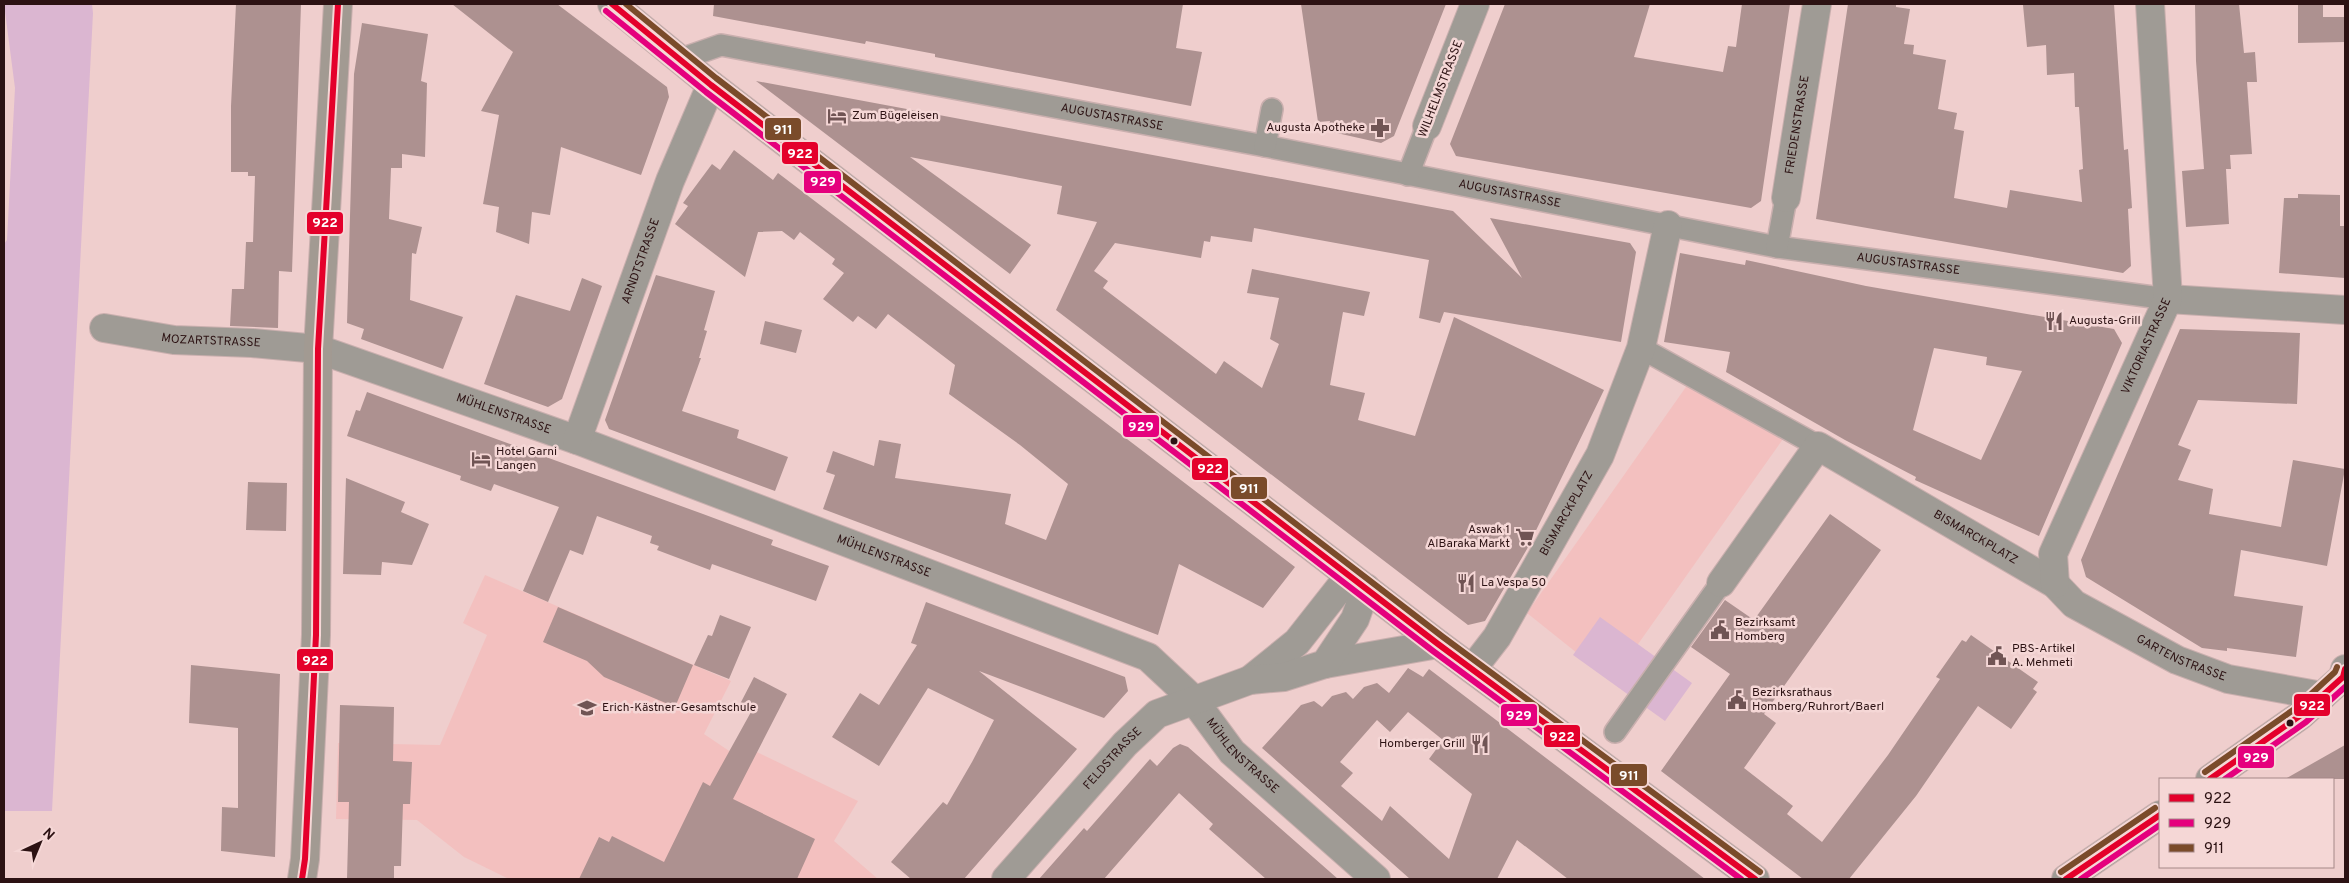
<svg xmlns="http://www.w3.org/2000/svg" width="2349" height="883" font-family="Overpass,sans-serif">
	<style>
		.built { fill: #f3c0bf }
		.green { fill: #dbb6d1 }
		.building { fill: #ad9190; fill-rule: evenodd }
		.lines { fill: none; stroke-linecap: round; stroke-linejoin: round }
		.pedestrian-casing { stroke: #c9afae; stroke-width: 24 }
		.minor-casing { stroke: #c9afae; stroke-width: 30 }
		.tertiary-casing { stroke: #c9afae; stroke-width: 30 }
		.secondary-casing { stroke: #c9afae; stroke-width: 30 }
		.pedestrian { stroke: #9f9b95; stroke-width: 21 }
		.minor { stroke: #9f9b95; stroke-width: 28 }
		.tertiary { stroke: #9f9b95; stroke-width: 28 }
		.secondary { stroke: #a29a92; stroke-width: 28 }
		.bus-1-casing { stroke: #f5d7d6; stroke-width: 10 }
		.bus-2-casing { stroke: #f5d7d6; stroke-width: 10 }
		.bus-3-casing { stroke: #f5d7d6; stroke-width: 10 }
		.bus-1 { stroke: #e4002b; stroke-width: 6 }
		.bus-2 { stroke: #e5007d; stroke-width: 6 }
		.bus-3 { stroke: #7a4b2a; stroke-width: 6 }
		.bus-dot { fill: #2c1213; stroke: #f5d7d6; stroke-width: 2 }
		.labels { text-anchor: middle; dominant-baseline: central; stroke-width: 5; stroke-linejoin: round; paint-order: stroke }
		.street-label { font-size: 12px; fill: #2c1213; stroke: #f5d7d6 }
		.poi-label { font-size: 12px; fill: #2c1213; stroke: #f5d7d6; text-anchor: start }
		.line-badge { stroke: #f5d7d6; stroke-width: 2 }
		.badge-label { font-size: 14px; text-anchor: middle; font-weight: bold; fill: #fff }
	</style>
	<rect width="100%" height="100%" fill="#efcecd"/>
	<path class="built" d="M1700 367 1790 429 1612 681 1527 613Z
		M485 575 731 681 704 734 750 765 757 752 858 801 834 841 878 879H509L464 857 417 820 336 819 338 743 440 745 487 635 463 623Z"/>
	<path class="green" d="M4 4H92L93 13 52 811H4V244L7 240 15 88Z
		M1600 617 1692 683 1665 721 1573 655Z"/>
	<path class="building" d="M236 4H301L292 272 279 271 278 328 230 326 232 289H244L246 242H253L255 176H248V172H231V106Z
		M452 4H557L667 87 669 97 641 175 561 147 550 215 532 212 529 244 496 232 499 207 483 204 499 115 481 111 513 52Z
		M714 4H1183L1176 48 1202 52 1191 106 935 57V54L866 41 865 44 713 16Z
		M1301 4H1446L1394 136 1381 143 1328 131 1330 121 1318 122Z
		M1505 4H1650L1634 57 1723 72 1728 46 1736 47 1742 4H1790L1761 201 1751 208 1456 156 1450 144Z
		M1848 4H1896V7L1910 9 1904 44 1914 45 1913 54 1946 60 1938 109 1957 113 1954 129 1964 131 1954 198 2007 208 2010 190 2082 202 2079 170 2083 169 2079 107H2075L2074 73 2047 75 2046 45 2027 47 2023 5 2114 4 2124 150 2128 149 2132 208 2128 209 2131 266 2123 273 1816 219Z
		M2195 4H2239L2244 53 2255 52 2257 82H2247L2252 154 2230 155 2231 169H2226L2229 224 2186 227 2182 171 2204 169 2196 61Z
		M2298 4H2323V17H2345V42L2298 43Z
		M362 23 428 34 421 81 427 83 425 157 402 154V168H391L389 219 422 227 416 254 412 253 410 300 463 317 443 369 361 339 364 329 347 323 354 74Z
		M756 81 1453 211 1522 278 1490 218 1630 243 1636 252 1621 342 1444 312 1440 323 1419 318 1429 260 1254 228 1252 242 1211 236 1210 242 1204 241 1201 258 1115 243 1094 271 1108 281 1103 288 1216 374 1224 361 1262 388 1279 344 1270 339 1279 298 1247 293 1252 269 1370 292 1364 316 1343 312 1330 385 1365 393 1358 420 1415 436 1454 317 1604 390 1527 549 1485 621 1468 625 1056 310 1097 222 1057 214 1062 186 910 157 1031 245 1010 274Z
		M734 150 773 180 778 173 1295 567 1263 608 1179 564 1158 635 823 509 835 475 826 472 833 451 874 466 879 440 901 444 895 478 1011 494 1005 524 1046 540 1068 484 1020 445 949 394 955 365 888 314 876 329 858 316 853 322 823 299 844 273 832 264 835 259 800 232 794 240 782 231 758 232 745 277 675 224 688 206 683 203 712 164 720 170Z
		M2298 194 2340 195V226H2345V278L2279 273 2284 198H2298Z
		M1680 253 1745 265 1746 260 1866 286 2114 329 2122 343 2039 536 1915 480 1916 477 1845 440 1726 372 1730 352 1664 342ZM1934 348 1987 357 1986 365 2022 371 1981 460 1913 430Z
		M656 275 715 291 704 330 707 331 699 358H701L682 411 739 430 737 438 788 457 775 491 609 429 605 420Z
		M582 278 602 286 562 399 548 407 484 384 516 295 570 311Z
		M765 321 802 330 796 353 760 344Z
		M2180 329 2300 333 2297 404 2198 400 2178 445 2191 450 2178 480 2213 489 2209 514 2281 527 2293 460 2345 469 2327 566 2241 550 2234 596 2303 606 2296 657 2227 648V651L2202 648 2086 577 2081 560Z
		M367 392 703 514 773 540 771 545 829 566 816 601 712 564 710 570 657 550 659 546 650 543 652 536 597 516 583 555 570 550 548 602 523 591 559 507 494 484 491 491 460 480 461 476 347 436 356 410 360 411Z
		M346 478 405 502 401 512 429 524 412 565 382 562 381 575 343 574Z
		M248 482 287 483 286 531 246 530Z
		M1830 514 1881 550 1764 714 1776 723 1744 768 1793 806 1787 814 1822 842 1888 755 1931 692 1940 679 1936 677 1962 640 1966 642 1971 635 2038 682 2033 689 2037 692 2011 729 1978 706 1916 796 1849 879H1803L1661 771 1730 674 1691 647 1725 600 1754 620Z
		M926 602 1125 677 1128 691 1104 718 979 671 1077 749 964 879H911L891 862 943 802 947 805 972 762 994 720 928 688 879 766 832 737 860 693 879 705 917 645 911 643Z
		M558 607 693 665 675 707 604 677 587 661 543 642Z
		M720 615 751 627 729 679 694 665 708 635 712 636Z
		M191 665 280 674 275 857 221 851 222 807 238 808V728L189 723Z
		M1408 668 1423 677 1429 669 1705 879H1568L1517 840 1497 879H1410L1262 748 1301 705 1314 701 1322 707 1332 696 1346 692 1353 699 1364 687 1377 683 1389 693ZM1408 712 1443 740 1429 759 1472 794 1449 859 1390 806 1382 821 1341 786 1353 773 1340 762 1377 720 1390 732Z
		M754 677 787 694 733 799 815 839 797 879H579L599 837 609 842 612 836 664 862 703 782 710 786 751 712 739 706Z
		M340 705 394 707 393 761 412 762 410 804H403L401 866H394V879H347L349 802H338Z
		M1180 744 1188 747 1338 879H1266L1209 829 1213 824 1179 793 1104 879H1039L1084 828 1087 831 1150 759 1157 766 1173 748Z
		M2345 745V779H2285Z"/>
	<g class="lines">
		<g class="pedestrian-casing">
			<g id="pedestrian">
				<path id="s1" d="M681 59 721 45 1265 146 1777 247 2168 299"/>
				<path d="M1265 146 1272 109"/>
				<path d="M1408 175 1427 126"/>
				<path d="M1777 247 1786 198"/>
				<path d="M1641 348 1818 446"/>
				<path d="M1615 732 1721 583"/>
			</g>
		</g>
		<g class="minor-casing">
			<g id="minor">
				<path d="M1427 126 1475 4"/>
				<path id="s2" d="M1786 198 1817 4"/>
				<path d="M2168 299 2345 310"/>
				<path id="s3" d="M104 328 174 340 252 343 318 349 577 440 1148 657 1193 699 1232 752 1376 879"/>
				<path id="s4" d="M577 440 670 181 711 85"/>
				<path id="s5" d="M1721 583 1818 446 2055 584 2074 604 2177 660 2228 679 2322 696"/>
				<path id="s6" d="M2055 584 2053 554 2168 299 2150 4"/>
				<path d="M1325 664 1438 644"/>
				<path id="s7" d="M1473 668 1497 637 1600 455 1641 348 1668 225"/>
				<path d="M1250 680 1297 642 1349 576"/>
				<path id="s8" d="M1006 879 1125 744 1157 714 1250 680 1284 677 1325 664 1355 619 1366 588"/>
			</g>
		</g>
		<g class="tertiary-casing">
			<path id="tertiary" d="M612 4 711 85 1438 644 1755 879
				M2210 779 2301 715 2343 677 2345 669
				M2066 879 2160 815"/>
		</g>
		<g class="secondary-casing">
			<path id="secondary" d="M302 879 305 859 316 635 318 349 338 4"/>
		</g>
		<use href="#pedestrian" class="pedestrian"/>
		<use href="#minor" class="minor"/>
		<use href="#tertiary" class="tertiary"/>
		<use href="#secondary" class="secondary"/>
		<g class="bus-1-casing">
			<path id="bus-1" d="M612 4 711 85 1438 644 1755 879
				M2210 779 2301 715 2343 677 2345 669
				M302 879 305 859 316 635 318 349 338 4
				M2066 879 2160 815"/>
		</g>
		<g class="bus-2-casing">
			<path id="bus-2" d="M606 11 706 92 1433 651 1741 879
				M2225 779 2306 722 2345 687
				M2081 879 2160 825"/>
		</g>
		<g class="bus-3-casing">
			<path id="bus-3" d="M626 4 716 78 1443 637 1760 872
				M2205 772 2296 708 2335 672 2337 667
				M2061 872 2155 808"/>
		</g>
		<use href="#bus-1" class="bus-1"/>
		<use href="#bus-2" class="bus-2"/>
		<use href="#bus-3" class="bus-3"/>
	</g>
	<defs>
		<g id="hotel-bare" transform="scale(1.5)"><path d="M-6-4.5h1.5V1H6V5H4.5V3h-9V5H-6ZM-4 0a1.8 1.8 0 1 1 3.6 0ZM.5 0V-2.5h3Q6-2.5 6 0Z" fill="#705454" stroke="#f5d7d6" stroke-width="2.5" paint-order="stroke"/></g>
		<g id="pharmacy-bare" transform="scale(1.5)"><path d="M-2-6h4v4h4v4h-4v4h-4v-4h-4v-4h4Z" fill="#705454" stroke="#f5d7d6" stroke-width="2.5" paint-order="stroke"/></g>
		<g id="restaurant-bare" transform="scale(1.5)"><path d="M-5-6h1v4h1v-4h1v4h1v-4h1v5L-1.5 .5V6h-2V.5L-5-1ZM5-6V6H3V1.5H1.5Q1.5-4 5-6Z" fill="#705454" stroke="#f5d7d6" stroke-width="2.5" paint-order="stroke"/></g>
		<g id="supermarket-bare" transform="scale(1.5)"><path d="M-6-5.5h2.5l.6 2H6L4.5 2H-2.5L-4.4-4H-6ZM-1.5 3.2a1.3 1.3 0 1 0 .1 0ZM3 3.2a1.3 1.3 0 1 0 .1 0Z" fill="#705454" stroke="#f5d7d6" stroke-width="2.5" paint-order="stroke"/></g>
		<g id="civic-bare" transform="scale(1.5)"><path d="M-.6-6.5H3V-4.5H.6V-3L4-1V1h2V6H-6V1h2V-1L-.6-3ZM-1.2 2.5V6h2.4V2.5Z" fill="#705454" stroke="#f5d7d6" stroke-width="2.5" paint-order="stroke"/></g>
		<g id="school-bare" transform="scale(1.5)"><path d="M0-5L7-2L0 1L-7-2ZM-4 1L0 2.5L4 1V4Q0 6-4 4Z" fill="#705454" stroke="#f5d7d6" stroke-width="2.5" paint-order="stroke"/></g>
	</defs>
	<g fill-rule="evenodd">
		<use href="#hotel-bare" x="837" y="116"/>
		<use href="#pharmacy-bare" x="1380" y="128"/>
		<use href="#restaurant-bare" x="2054" y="321"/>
		<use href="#hotel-bare" x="481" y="459"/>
		<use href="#supermarket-bare" x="1525" y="537"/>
		<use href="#restaurant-bare" x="1466" y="583"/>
		<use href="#civic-bare" x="1720" y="630"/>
		<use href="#civic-bare" x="1997" y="656"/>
		<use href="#civic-bare" x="1737" y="700"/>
		<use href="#school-bare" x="587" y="708"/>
		<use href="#restaurant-bare" x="1480" y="744"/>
	</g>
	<g class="bus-dot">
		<circle cx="1174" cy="441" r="4.5"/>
		<circle cx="2290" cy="723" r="4.5"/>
	</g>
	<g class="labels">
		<g class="street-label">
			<text transform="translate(1441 89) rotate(-69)">WILHELMSTRASSE</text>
			<text stroke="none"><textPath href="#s1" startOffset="440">AUGUSTASTRASSE</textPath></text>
			<text stroke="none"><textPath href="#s2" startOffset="74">FRIEDENSTRASSE</textPath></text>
			<text stroke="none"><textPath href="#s1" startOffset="845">AUGUSTASTRASSE</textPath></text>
			<text stroke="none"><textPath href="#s4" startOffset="190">ARNDTSTRASSE</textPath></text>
			<text stroke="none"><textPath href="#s1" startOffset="1250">AUGUSTASTRASSE</textPath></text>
			<text stroke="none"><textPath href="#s3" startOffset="108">MOZARTSTRASSE</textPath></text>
			<text stroke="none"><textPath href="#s6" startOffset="258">VIKTORIASTRASSE</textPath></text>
			<text stroke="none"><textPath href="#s3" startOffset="412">MÜHLENSTRASSE</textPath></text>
			<text stroke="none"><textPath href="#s7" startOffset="181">BISMARCKPLATZ</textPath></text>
			<text stroke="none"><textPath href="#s5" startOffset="350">BISMARCKPLATZ</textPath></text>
			<text stroke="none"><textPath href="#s3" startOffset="818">MÜHLENSTRASSE</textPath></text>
			<text stroke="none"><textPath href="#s5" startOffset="590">GARTENSTRASSE</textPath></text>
			<text stroke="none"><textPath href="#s3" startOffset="1238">MÜHLENSTRASSE</textPath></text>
			<text stroke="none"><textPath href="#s8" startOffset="161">FELDSTRASSE</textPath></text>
		</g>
		<g class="poi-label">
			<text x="852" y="116">Zum Bügeleisen</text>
			<text x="1365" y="128" text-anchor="end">Augusta Apotheke</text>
			<text x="2069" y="321">Augusta-Grill</text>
			<text x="496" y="452">Hotel Garni<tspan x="496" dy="14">Langen</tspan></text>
			<text x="1510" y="530" text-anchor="end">Aswak 1<tspan x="1510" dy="14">AlBaraka Markt</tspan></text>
			<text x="1481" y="583">La Vespa 50</text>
			<text x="1735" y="623">Bezirksamt<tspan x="1735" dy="14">Homberg</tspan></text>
			<text x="2012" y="649">PBS-Artikel<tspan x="2012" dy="14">A. Mehmeti</tspan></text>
			<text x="1752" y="693">Bezirksrathaus<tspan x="1752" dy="14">Homberg/Ruhrort/Baerl</tspan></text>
			<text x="602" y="708">Erich-Kästner-Gesamtschule</text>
			<text x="1465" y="744" text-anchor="end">Homberger Grill</text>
		</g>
	</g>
	<g class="line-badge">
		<rect x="764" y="117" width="38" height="24" rx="5" fill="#7a4b2a"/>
		<rect x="781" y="141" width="38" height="24" rx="5" fill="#e4002b"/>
		<rect x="803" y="170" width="39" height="24" rx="5" fill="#e5007d"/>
		<rect x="306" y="211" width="38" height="24" rx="5" fill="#e4002b"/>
		<rect x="1122" y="414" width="38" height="24" rx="5" fill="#e5007d"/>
		<rect x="1191" y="457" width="38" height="24" rx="5" fill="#e4002b"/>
		<rect x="1230" y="476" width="38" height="24" rx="5" fill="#7a4b2a"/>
		<rect x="296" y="648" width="38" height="24" rx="5" fill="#e4002b"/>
		<rect x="2293" y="693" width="38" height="24" rx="5" fill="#e4002b"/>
		<rect x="1500" y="703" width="38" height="24" rx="5" fill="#e5007d"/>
		<rect x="1543" y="724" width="38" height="24" rx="5" fill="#e4002b"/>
		<rect x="2237" y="745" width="38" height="24" rx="5" fill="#e5007d"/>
		<rect x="1610" y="763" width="38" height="24" rx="5" fill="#7a4b2a"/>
	</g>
	<g class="badge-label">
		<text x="783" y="134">911</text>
		<text x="800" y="158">922</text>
		<text x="823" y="186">929</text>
		<text x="325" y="227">922</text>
		<text x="1141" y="431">929</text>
		<text x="1210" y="473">922</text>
		<text x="1249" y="493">911</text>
		<text x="315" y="665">922</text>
		<text x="2312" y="710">922</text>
		<text x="1519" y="720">929</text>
		<text x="1562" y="741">922</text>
		<text x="2256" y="762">929</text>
		<text x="1629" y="780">911</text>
	</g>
	<rect width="2349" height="883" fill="none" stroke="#2c1213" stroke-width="10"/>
	<rect x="2159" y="778" width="175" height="90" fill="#f5d7d6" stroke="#a58888"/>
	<rect x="2169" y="794" width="25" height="8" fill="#e4002b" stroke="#a58888"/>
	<text x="2204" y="803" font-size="15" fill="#2c1213">922</text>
	<rect x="2169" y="819" width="25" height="8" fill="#e5007d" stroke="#a58888"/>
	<text x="2204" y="828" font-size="15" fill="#2c1213">929</text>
	<rect x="2169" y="844" width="25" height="8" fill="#7a4b2a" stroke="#a58888"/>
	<text x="2204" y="853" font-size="15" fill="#2c1213">911</text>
	<g transform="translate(40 843) rotate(44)" stroke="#f5d7d6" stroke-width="4" paint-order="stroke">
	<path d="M0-4L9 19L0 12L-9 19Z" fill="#2c1213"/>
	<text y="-8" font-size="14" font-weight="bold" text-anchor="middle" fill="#2c1213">N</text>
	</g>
</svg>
